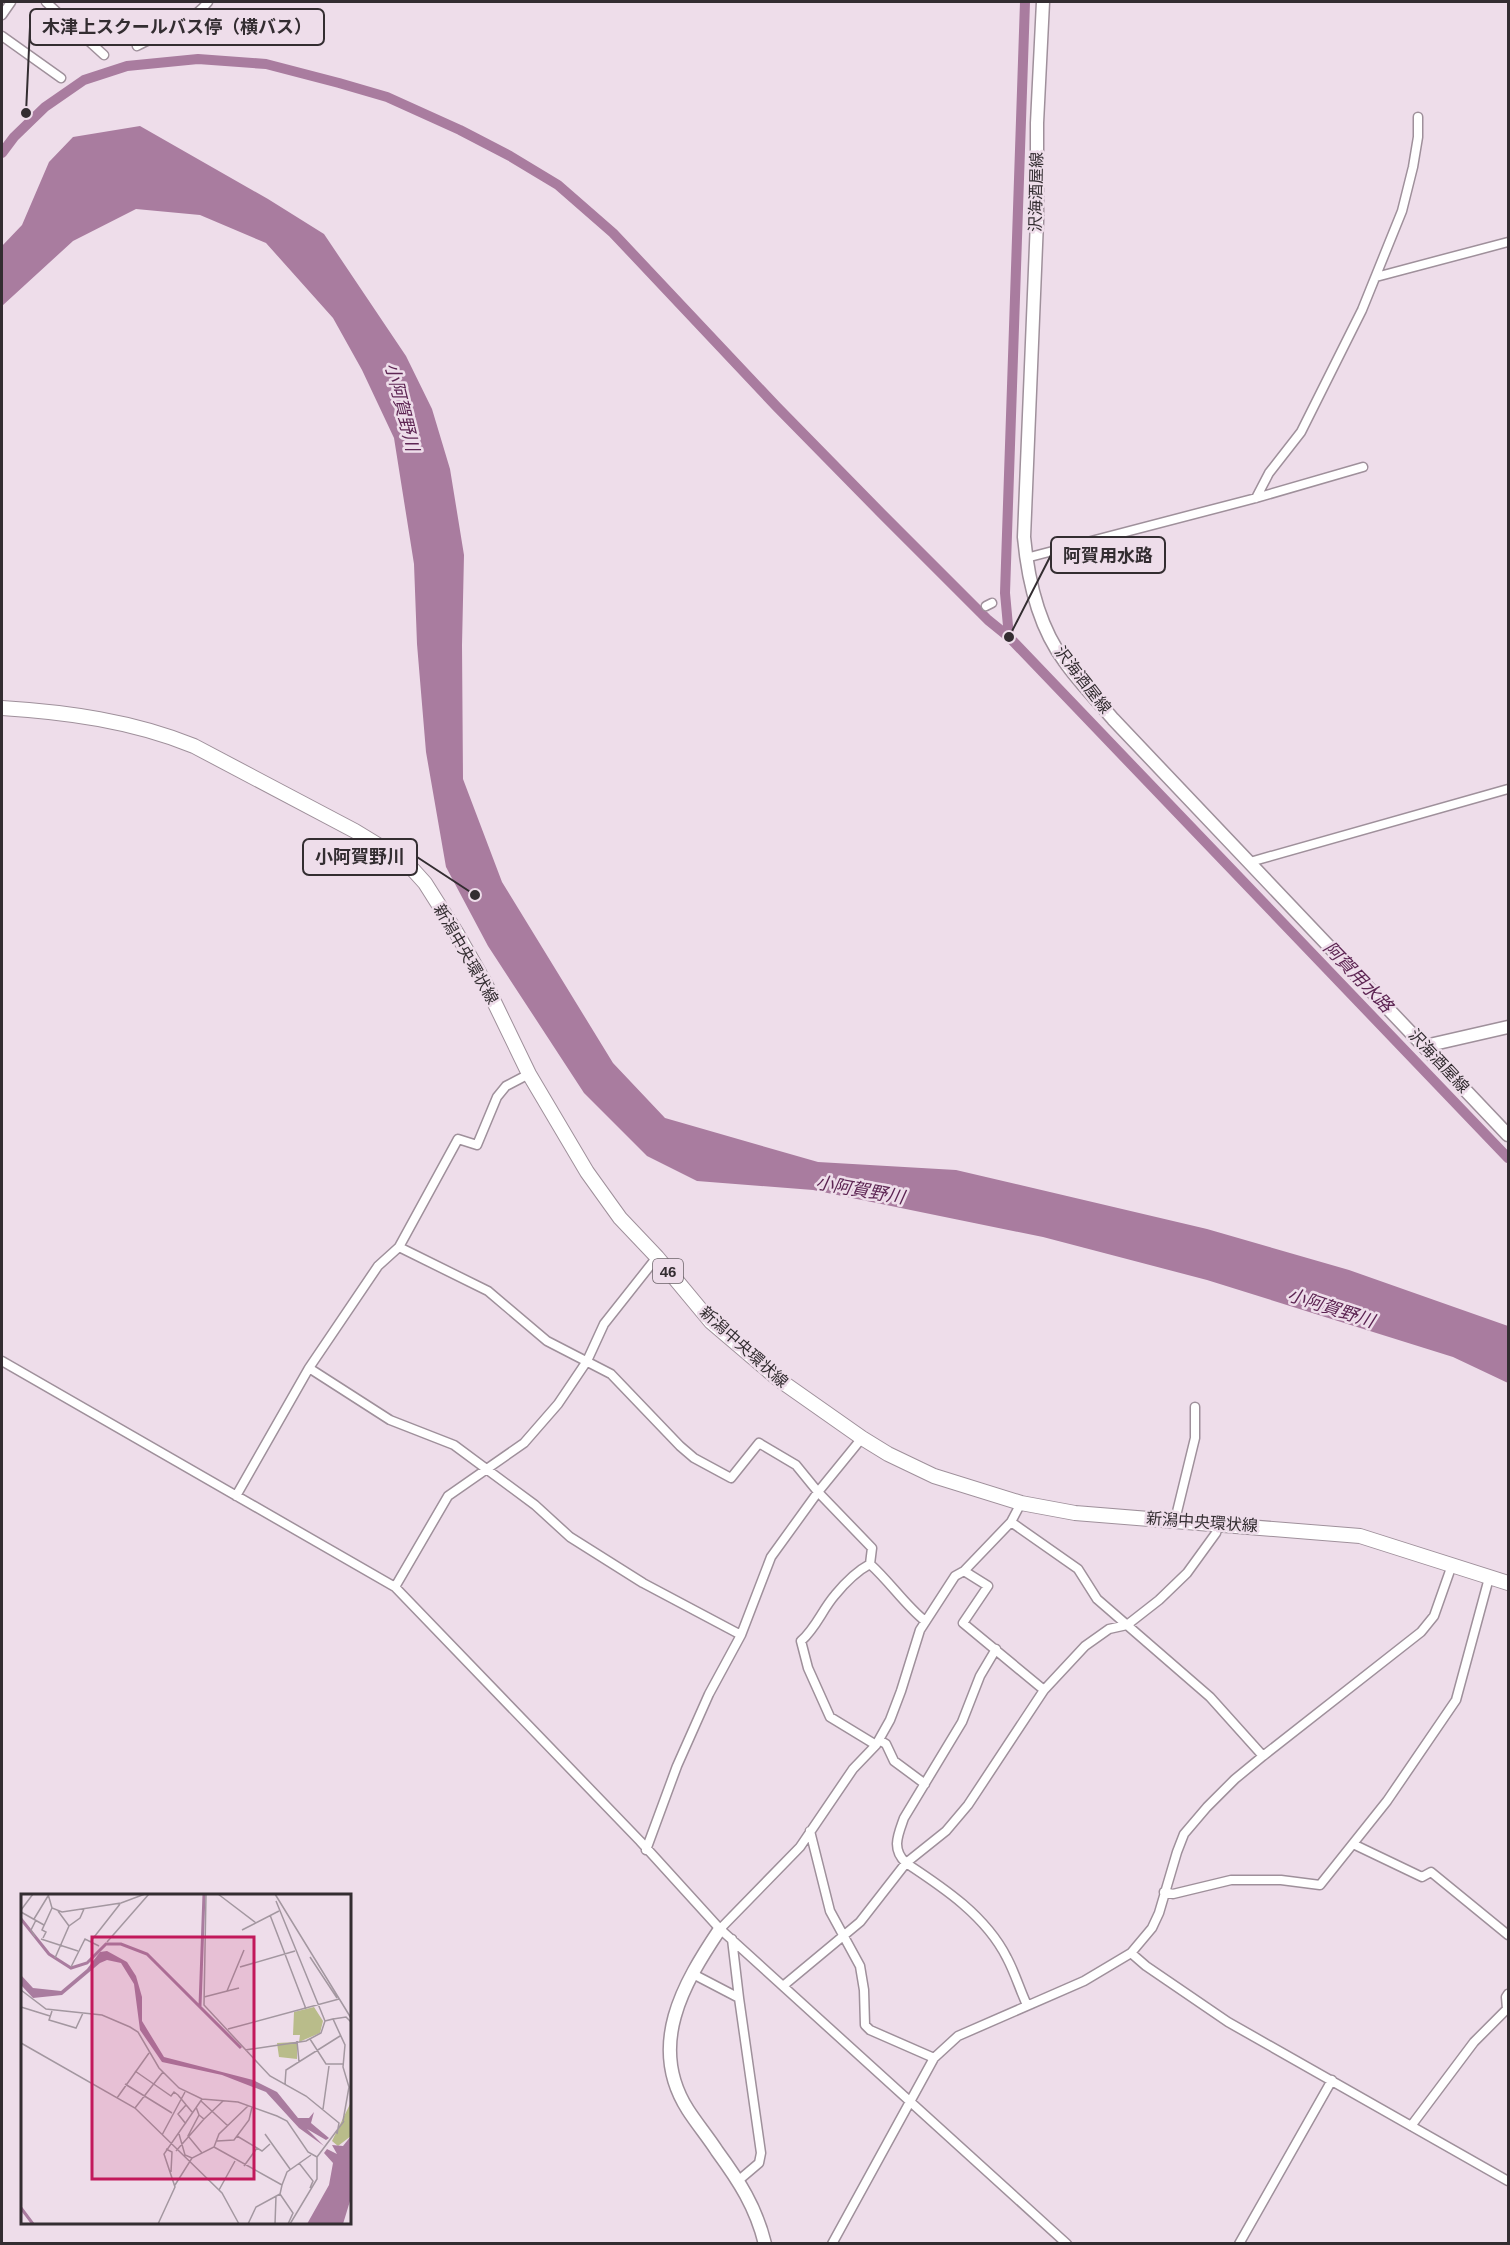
<svg xmlns="http://www.w3.org/2000/svg" width="1510" height="2245" font-family="Arial,'Noto Sans JP',sans-serif">
	<style>
		.water { fill: #a97c9f }
		.lines { fill: none; stroke-linecap: round; stroke-linejoin: round }
		.canal { stroke: #a97c9f; stroke-width: 10 }
		.street-casing { stroke: #9f909b; stroke-width: 11 }
		.secondary-casing { stroke: #9f909b; stroke-width: 15 }
		.primary-casing { stroke: #9f909b; stroke-width: 16 }
		.street { stroke: #fff; stroke-width: 8 }
		.secondary { stroke: #fff; stroke-width: 12 }
		.primary { stroke: #fff; stroke-width: 14 }
		.labels { text-anchor: middle; dominant-baseline: central; stroke-width: 5; stroke-linejoin: round; paint-order: stroke }
		.shield { fill: #eeddea; stroke: #6b6268; stroke-width: 1.5 }
		.shield-label { font-size: 15px; font-weight: bold; fill: #332d31 }
		.street-label { font-size: 16px; fill: #332d31; stroke: #eeddea }
		.water-label { font-size: 18px; font-style: italic; fill: #5d2553; stroke: #eeddea }
		.inset-river { fill: none; stroke: #a97c9f; stroke-width: 3 }
		.inset-road { fill: none; stroke: #a397a0; stroke-width: 1.5 }
		.view { fill: #c2185b; fill-opacity: 0.15; stroke: #c2185b; stroke-width: 3 }
		.inset-edge { fill: none; stroke: #332d31; stroke-width: 3 }
		.leader { fill: none; stroke: #332d31; stroke-width: 2 }
		.callout-dot { fill: #332d31; stroke: #eeddea; stroke-width: 2 }
		.callout { fill: #eeddea; stroke: #332d31; stroke-width: 2 }
		.callout-label { font-size: 18px; text-anchor: middle; font-weight: bold; fill: #332d31 }
	</style>
	<rect width="100%" height="100%" fill="#eeddea"/>
	<path class="water" d="M140 126 268 199 324 234 406 356 432 409 450 469 464 555 462 645 463 779 502 882 613 1063 665 1118 818 1162 956 1170 1207 1229 1349 1270 1508 1326V1383L1453 1357 1207 1280 1043 1237 813 1190 697 1181 647 1156 584 1093 488 946 446 867 426 752 417 644 414 564 394 438 362 370 333 318 266 243 200 215 136 209 73 241 2 306V246L22 225 49 162 73 137Z"/>
	<g class="lines">
		<path class="canal" d="M2 153 14 137 45 107 84 80 127 66 198 59 266 64 339 83 387 97 460 130 510 156 558 185 613 233 777 407 882 514 988 620 1009 637 1508 1158
			M1009 637 1005 593 1025 2"/>
		<g class="street-casing">
			<path id="street" d="M46 2 104 55
				M2 15 11 2
				M2 36 61 78
				M137 46C161 33 191 23 208 2
				M1376 277 1508 242
				M1256 498 1269 473 1301 432 1362 310 1402 211 1413 167 1418 137V117
				M1026 558 1256 498 1363 467
				M986 606 992 603
				M1250 862 1508 789
				M399 1247 488 1291 547 1341 611 1374 680 1446 694 1458 731 1478 759 1443 796 1465 818 1492 872 1548 870 1564
				M2 1361 395 1587 640 1841 720 1929 1067 2244
				M309 1368 390 1420 454 1445 535 1505 570 1537 643 1583 741 1635
				M236 1496 309 1368 378 1266 399 1247 458 1139 477 1145 497 1097 506 1086 529 1074
				M1175 1520 1195 1438V1407
				M1011 1522 1078 1569 1097 1599 1210 1697 1263 1756
				M870 1564C857 1571 844 1584 835 1595 822 1610 816 1628 801 1641L808 1668 830 1717 876 1745
				M870 1564C890 1582 905 1605 925 1621
				M964 1571 988 1586 963 1623 1044 1690 1085 1646 1109 1629 1127 1625 1159 1600 1187 1573 1216 1533 1218 1525
				M395 1587 448 1496 524 1443 558 1404 587 1361 604 1324 657 1257
				M996 1649 980 1676 962 1722 904 1818C898 1835 891 1849 906 1863 944 1888 986 1916 1007 1958 1015 1973 1020 1990 1027 2005
				M879 1740 886 1744 894 1761 925 1784
				M810 1831 830 1911 860 1966 864 1990 865 2025 870 2030 934 2058
				M1353 1844 1422 1877 1431 1872 1508 1935
				M646 1850 677 1766 709 1694 741 1635 771 1557 818 1492 862 1438
				M1164 1892 1173 1894 1231 1880H1281L1320 1885 1387 1801 1456 1700 1489 1578
				M720 1929 800 1847 853 1769 876 1745 890 1720 901 1691 920 1630 955 1576 964 1571 1011 1522 1021 1503
				M732 1939 739 1998
				M1131 1953 1146 1966 1228 2022 1508 2181
				M693 1974 739 1998 761 2153 759 2163 739 2180
				M783 1986 860 1922 906 1863 946 1831 968 1805 1044 1690
				M1411 2126 1474 2042 1507 2009 1506 1997 1508 1994
				M832 2244 934 2058 958 2036 1084 1981 1131 1953 1152 1928 1159 1913 1177 1852 1184 1834 1207 1807 1235 1779 1263 1756 1421 1632 1434 1616 1452 1565
				M1239 2244 1332 2080"/>
		</g>
		<g class="secondary-casing">
			<path id="secondary" d="M1043 2 1037 123V221L1024 537C1028 581 1038 626 1065 662 1079 682 1097 700 1113 719L1508 1135
				M1425 1046 1508 1027
				M720 1929C683 1984 647 2046 688 2110 697 2124 708 2137 717 2151 739 2181 756 2207 765 2244"/>
		</g>
		<g class="primary-casing">
			<path id="primary" d="M2 708C66 712 133 721 194 746L355 831 406 862 425 883 456 932 485 983 529 1074 587 1172 620 1218 657 1257 711 1322 778 1379 862 1438 888 1454 934 1476 1021 1503 1075 1513 1360 1536 1508 1583"/>
		</g>
		<use href="#street" class="street"/>
		<use href="#secondary" class="secondary"/>
		<use href="#primary" class="primary"/>
	</g>
	<g class="labels">
		<rect class="shield" x="653" y="1259" width="30" height="24" rx="4.5"/>
		<g class="shield-label">
			<text x="668" y="1271">46</text>
		</g>
		<g class="street-label">
			<text transform="translate(1036 192) rotate(-89)">沢海酒屋線</text>
			<text transform="translate(1083 680) rotate(52)">沢海酒屋線</text>
			<text transform="translate(466 954) rotate(60)">新潟中央環状線</text>
			<text transform="translate(1439 1061) rotate(47)">沢海酒屋線</text>
			<text transform="translate(744 1347) rotate(42)">新潟中央環状線</text>
			<text transform="translate(1202 1522) rotate(4)">新潟中央環状線</text>
		</g>
		<g class="water-label">
			<text transform="translate(402 407) rotate(76)">小阿賀野川</text>
			<text transform="translate(1358 977) rotate(46)">阿賀用水路</text>
			<text transform="translate(860 1190) rotate(10)">小阿賀野川</text>
			<text transform="translate(1331 1308) rotate(18)">小阿賀野川</text>
		</g>
	</g>
	<g transform="translate(21 1894)">
		<rect width="330" height="330" fill="#eeddea"/>
		<path d="M293 113 302 127 299 139 278 148 279 141H272L273 118ZM276 148V165L258 163 256 149ZM330 208V242L317 252 311 247Z" fill="#b9bc8a"/>
		<path d="M86 57 106 68 115 82 121 103V127L143 163 232 186 256 198 277 224H288L293 218 290 229 308 244 305 246 286 235 303 252 278 234 245 198 201 181 141 168 119 136 113 90 100 69 86 66 79 69 41 101 12 104 0 91V81L12 94 40 97 66 75 79 58ZM330 242 329 307 322 330H286L308 291 312 269 303 259 306 255 316 260 311 251 322 252Z" fill="#a97c9f"/>
		<path class="inset-river" d="M0 25 28 60 50 74 66 69 85 50H100L126 60 220 154M179 112 183 0M0 314 12 330"/>
		<path class="inset-road" d="M27 0 31 14 41 18 100 9 124 0M185 0 183 111 249 182 285 202 318 229 316 240M197 0 235 29M254 0 330 124M0 16 12 0M37 17 48 32M0 18 23 31M249 21 285 115M13 25 27 2M221 36 258 17M14 43 10 36 15 26M22 44 25 38 21 36 31 14M20 45 57 57M70 47 99 10M86 48 128 0M289 63 316 104M34 64 48 32 59 24 63 15M50 73 64 45 78 52M219 73 274 57M0 96 25 115 81 121 109 133 117 138 138 174 158 194 181 205 217 208 256 222 266 227 287 258 296 263M206 97 223 56M183 103 218 94M0 113 29 122M31 117 28 126 55 134 62 119M312 125 325 123 330 128M304 127 312 125 324 151 322 173 328 193 322 227M207 135 318 105M289 145 305 170H322M276 147 278 168M0 149 114 214 201 299 218 330M224 156 285 147 300 139 304 127 255 7M114 177 150 202 153 198 157 201 171 218M104 190 151 219M264 190 265 176 319 142M96 204 128 159M180 207 207 232M175 213 178 221 167 242 181 259M114 214 142 178M302 215 308 172M178 221 183 225 202 207M165 230 157 220 165 211M158 240 164 261 171 264M244 240 269 275M141 241 164 198M216 242 241 257 249 250M196 247 213 246 228 226 231 213M193 253 261 291M145 255 151 258 150 278M155 257 183 225M296 263 323 227M278 269 292 287 289 294M223 272 236 254M154 291 171 264 193 253 198 240 227 212M198 296 214 267M137 330 154 293 143 260 181 205M227 330 235 313 259 300M254 330 255 302M267 330 272 319 259 300 261 291 266 278 290 261M269 330 296 285V263"/>
		<path class="view" d="M71 43H233V285H71Z"/>
		<rect width="330" height="330" class="inset-edge"/>
	</g>
	<path class="leader" d="M26 113L30 27M1009 637L1051 555M475 895L417 857"/>
	<g class="callout-dot">
		<circle cx="26" cy="113" r="6"/>
		<circle cx="1009" cy="637" r="6"/>
		<circle cx="475" cy="895" r="6"/>
	</g>
	<g class="callout">
		<rect x="30" y="9" width="294" height="36" rx="6"/>
		<rect x="1051" y="537" width="114" height="36" rx="6"/>
		<rect x="303" y="839" width="114" height="36" rx="6"/>
	</g>
	<g class="callout-label">
		<text x="177" y="33">木津上スクールバス停（横バス）</text>
		<text x="1108" y="562">阿賀用水路</text>
		<text x="360" y="863">小阿賀野川</text>
	</g>
	<rect width="1510" height="2245" fill="none" stroke="#332d31" stroke-width="6"/>
</svg>
